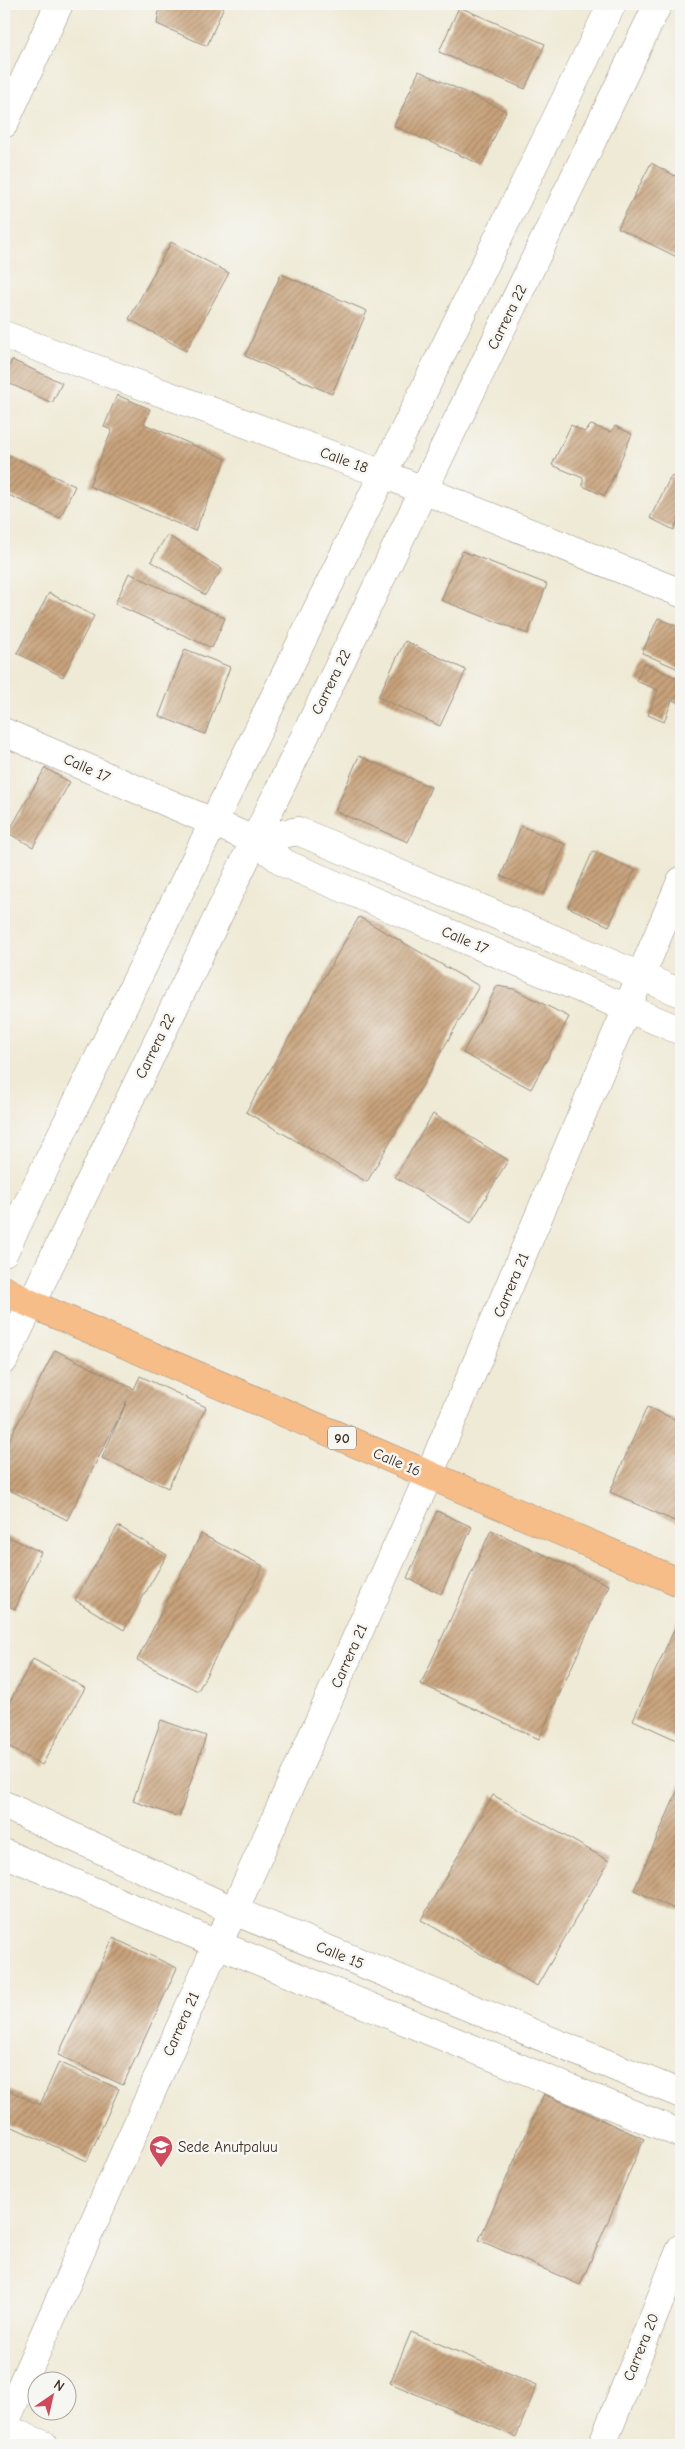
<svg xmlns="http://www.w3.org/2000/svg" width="685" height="2449" font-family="'Comic Neue',sans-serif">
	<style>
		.building { fill: url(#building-hatch) }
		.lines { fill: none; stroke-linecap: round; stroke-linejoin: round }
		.street-casing { stroke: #958a7a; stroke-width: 29 }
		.highway-casing { stroke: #958a7a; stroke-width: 29 }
		.street { stroke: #fff; stroke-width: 28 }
		.highway { stroke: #f7bd88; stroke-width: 28 }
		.labels { text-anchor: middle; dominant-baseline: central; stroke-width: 5; stroke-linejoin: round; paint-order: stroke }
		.shield { fill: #f6f6f2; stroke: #73675e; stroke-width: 1 }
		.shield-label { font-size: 14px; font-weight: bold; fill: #3b2a1e }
		.street-label { font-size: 15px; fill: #3b2a1e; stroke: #f6f6f2 }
		.poi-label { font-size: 15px; fill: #3b2a1e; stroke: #f6f6f2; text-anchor: start }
	</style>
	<defs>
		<pattern id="building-hatch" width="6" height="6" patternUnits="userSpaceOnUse" patternTransform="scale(1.25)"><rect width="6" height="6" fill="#c8a37c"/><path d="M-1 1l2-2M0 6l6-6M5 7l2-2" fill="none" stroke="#a48565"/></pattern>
	</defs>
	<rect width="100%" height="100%" fill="#f6f6f2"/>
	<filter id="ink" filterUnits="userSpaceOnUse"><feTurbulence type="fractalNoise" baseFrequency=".02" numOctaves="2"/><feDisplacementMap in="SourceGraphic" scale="10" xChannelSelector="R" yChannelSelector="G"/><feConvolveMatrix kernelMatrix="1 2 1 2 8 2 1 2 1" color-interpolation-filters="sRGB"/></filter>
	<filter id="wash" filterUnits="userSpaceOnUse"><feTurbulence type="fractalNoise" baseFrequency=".0096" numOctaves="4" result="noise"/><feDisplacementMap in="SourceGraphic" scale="20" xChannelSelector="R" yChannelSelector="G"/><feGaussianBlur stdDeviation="1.12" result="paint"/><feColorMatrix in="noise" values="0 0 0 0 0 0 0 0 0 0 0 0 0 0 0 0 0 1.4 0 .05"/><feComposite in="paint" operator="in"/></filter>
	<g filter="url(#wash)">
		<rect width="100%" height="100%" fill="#efead5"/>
		<g id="blocks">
			<path class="building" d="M160 4H225L207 46 157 24Z
				M459 7 545 44 525 89 439 52Z
				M419 71 506 111 482 165 394 126Z
				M651 163 681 179V248L677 257 618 228Z
				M171 242 229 273 186 351 129 319Z
				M281 274 367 311 332 394 245 356Z
				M12 360 62 383 52 403 4 381Z
				M117 395 150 409 144 424 226 459 195 531 89 486 112 430 104 427Z
				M571 425 584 432 591 425 611 432 615 426 632 434 605 496 583 486V478L552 465Z
				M4 453 75 486 60 518 4 493Z
				M671 476 681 481V512L674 530 650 518Z
				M167 535 222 569 205 595 151 561Z
				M462 551 547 584 528 634 441 600Z
				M129 573 225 618 212 648 115 604Z
				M49 593 94 616 63 677 17 653Z
				M658 618 681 628V670L642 653Z
				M405 641 466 670 440 726 378 697Z
				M185 649 230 667 205 734 159 716Z
				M644 663 681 680V704L672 700 664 722 648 715 658 690 636 681Z
				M359 756 431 787 408 842 335 811Z
				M45 768 70 782 33 847 8 833Z
				M521 826 565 844 544 894 501 876Z
				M593 851 635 870 609 926 568 907Z
				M359 917 479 986 367 1182 246 1112Z
				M497 986 514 989 569 1017 531 1089 463 1053Z
				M433 1114 508 1160 471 1223 395 1177Z
				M55 1350 134 1389 140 1376 206 1407 168 1488 102 1458 127 1401 67 1520 4 1487V1450Z
				M647 1407 681 1422V1524L610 1492Z
				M437 1511 472 1527 441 1594 407 1578Z
				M118 1526 167 1555 124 1630 75 1600Z
				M491 1530 609 1585 539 1739 421 1684Z
				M201 1534 263 1566 198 1691 137 1660Z
				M4 1535 41 1552 15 1609 4 1604Z
				M680 1617 681 1618V1742L633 1720Z
				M33 1659 85 1688 42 1765 4 1744V1712Z
				M161 1720 206 1736 179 1817 133 1801Z
				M681 1783V1912L634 1890Z
				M493 1795 609 1861 537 1986 421 1920Z
				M113 1938 177 1968 123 2085 58 2055Z
				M59 2062 119 2089 87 2161 4 2123V2088L40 2105Z
				M544 2094 644 2139 580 2285 479 2240Z
				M411 2332 537 2385 516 2437 390 2383Z"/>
		</g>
	</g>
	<g filter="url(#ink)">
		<use href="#blocks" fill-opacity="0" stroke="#958a7a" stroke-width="1"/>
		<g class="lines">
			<g class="street-casing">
				<path id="street" d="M4 124 59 4
					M4 335 383 474 681 593
					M4 732 254 840 286 864 681 1031
					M254 840 298 831 681 993
					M4 1252 612 4
					M4 1360 658 4
					M4 1805 234 1911 681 2094
					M4 1853 217 1944 681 2134
					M4 2425 217 1944 234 1911 429 1475 681 881
					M4 2428 44 2445
					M602 2445 681 2248"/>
			</g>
			<g class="highway-casing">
				<path id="highway" d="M4 1290 31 1304 681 1583"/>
			</g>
			<use href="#street" class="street"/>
			<use href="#highway" class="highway"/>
		</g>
	</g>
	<defs>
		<g id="school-pin" transform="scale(1.25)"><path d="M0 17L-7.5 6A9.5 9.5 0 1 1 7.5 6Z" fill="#d1495b" stroke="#f6f6f2"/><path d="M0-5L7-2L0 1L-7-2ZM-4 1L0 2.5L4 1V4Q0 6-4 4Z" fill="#fff"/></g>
	</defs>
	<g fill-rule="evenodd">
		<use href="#school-pin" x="161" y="2147"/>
	</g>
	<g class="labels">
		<rect class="shield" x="328" y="1426.5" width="28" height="23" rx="4"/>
		<g class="shield-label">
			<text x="342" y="1438">90</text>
		</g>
		<g class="street-label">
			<text transform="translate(507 317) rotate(-64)">Carrera 22</text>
			<text transform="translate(344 460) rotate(20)">Calle 18</text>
			<text transform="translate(331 682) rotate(-64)">Carrera 22</text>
			<text transform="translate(87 768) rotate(24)">Calle 17</text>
			<text transform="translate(465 940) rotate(23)">Calle 17</text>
			<text transform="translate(155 1046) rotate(-64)">Carrera 22</text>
			<text transform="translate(511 1285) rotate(-67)">Carrera 21</text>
			<text transform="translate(397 1462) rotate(23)">Calle 16</text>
			<text transform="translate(349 1656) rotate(-66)">Carrera 21</text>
			<text transform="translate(340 1955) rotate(22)">Calle 15</text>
			<text transform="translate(181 2024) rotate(-66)">Carrera 21</text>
			<text transform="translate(641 2347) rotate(-68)">Carrera 20</text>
		</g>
		<g class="poi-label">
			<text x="178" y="2147">Sede Anutpaluu</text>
		</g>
	</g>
	<rect width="685" height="2449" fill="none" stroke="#f6f6f2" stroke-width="20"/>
	<g transform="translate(52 2396) rotate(34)"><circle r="24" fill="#f6f6f2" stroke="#aba49d"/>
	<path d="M0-4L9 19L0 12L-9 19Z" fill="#d1495b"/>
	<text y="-8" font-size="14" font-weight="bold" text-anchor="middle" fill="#3b2a1e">N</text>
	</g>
</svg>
